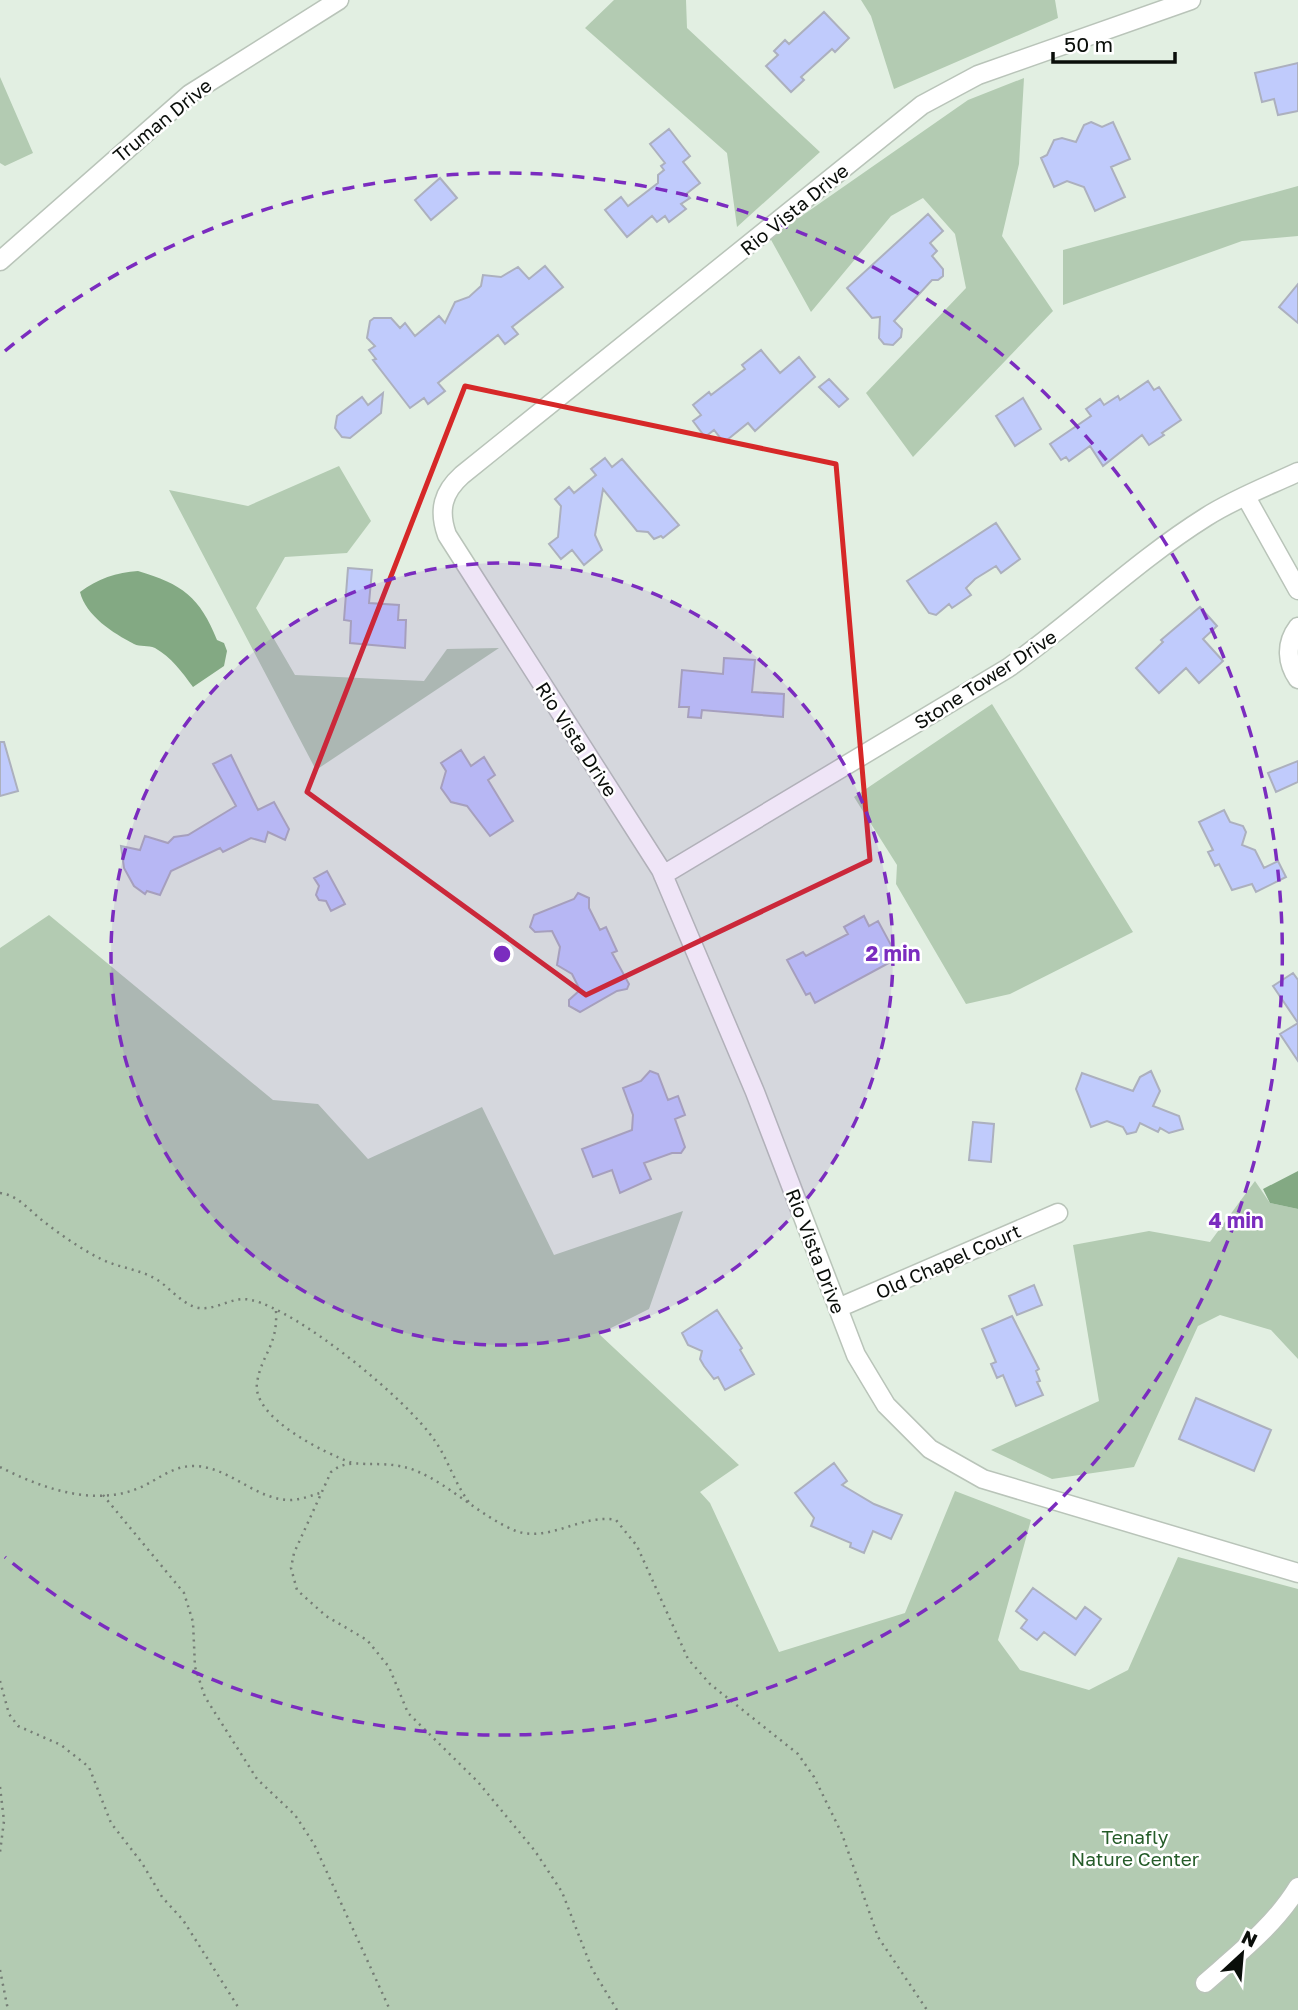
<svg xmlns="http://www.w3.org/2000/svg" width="1298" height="2010" font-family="'Golos Text',sans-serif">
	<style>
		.green { fill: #b3cbb2 }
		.water { fill: #83a983 }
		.building { fill: #c0cbfc; stroke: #acb0be; stroke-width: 2 }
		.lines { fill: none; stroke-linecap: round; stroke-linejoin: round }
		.street-casing { stroke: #b9c4b9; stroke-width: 21 }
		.path { stroke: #757d75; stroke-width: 2.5; stroke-dasharray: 2 5; stroke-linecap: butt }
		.street { stroke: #fff; stroke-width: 18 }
		.marked { fill: none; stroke: #d62828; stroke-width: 5; stroke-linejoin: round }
		.ring { fill: none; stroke: #7b2cbf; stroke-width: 3.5; stroke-dasharray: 12 9 }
		.labels { text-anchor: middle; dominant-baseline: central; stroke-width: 5; stroke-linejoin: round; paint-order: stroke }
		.street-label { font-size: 19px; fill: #0a0e0a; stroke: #fff }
		.park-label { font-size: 19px; fill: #255c29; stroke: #fff }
		.centre { fill: #7b2cbf; stroke: #fff; stroke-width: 3.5 }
		.ring-label { font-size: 21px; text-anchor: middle; font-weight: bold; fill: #7b2cbf; stroke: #fff; stroke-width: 5; stroke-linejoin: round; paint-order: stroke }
	</style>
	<rect width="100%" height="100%" fill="#e2efe2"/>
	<path class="green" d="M614 0H686L687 28 820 152 737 227 727 153 585 28Z
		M861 0H1055L1058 18 894 89 871 16Z
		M0 77 33 153 5 166 0 163Z
		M1024 78 1019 164 1002 236 1053 311 913 457 866 393 966 288 955 234 923 198 891 216 811 312 770 238 968 100Z
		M1298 186V236L1242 241 1063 305V250Z
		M339 466 371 521 347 553 285 557 256 608 295 675 424 681 447 649 499 648 316 770 169 490 248 506Z
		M992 704 1133 932 1010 994 966 1004 896 884 897 865 854 797Z
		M49 915 273 1100 318 1104 368 1159 482 1107 554 1255 683 1211 649 1309 599 1334 739 1465 700 1492 710 1503 779 1652 905 1613 955 1491 1031 1520 998 1640 1020 1670 1089 1690 1128 1670 1178 1557 1298 1589V2010H0V948Z
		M1255 1181 1270 1203 1298 1209V1359L1271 1330 1220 1315 1198 1326 1134 1467 1052 1479 991 1450 1099 1401 1073 1245 1149 1231 1210 1242Z"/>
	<path class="water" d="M138 571C182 584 200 597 217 640L224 643 227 651 224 666 193 687C182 672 171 657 155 648 148 645 140 647 134 644 113 633 86 616 80 592 97 579 117 572 138 571Z
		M1298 1171V1209L1270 1203 1263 1189Z"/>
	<path class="building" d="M824 12 849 38 835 52 832 49 801 77 804 80 791 92 766 66 778 55 774 51 785 40 789 44Z
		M1298 63V111L1278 115 1274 99 1262 102 1255 73Z
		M1091 122 1102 127 1113 122 1130 159 1111 167 1125 197 1095 211 1084 187 1067 181 1054 187 1041 158 1047 155 1054 140 1062 138 1076 142 1084 125Z
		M669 129 690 156 683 162 700 183 686 194 690 198 681 204 686 209 669 222 665 216 657 222 652 216 627 237 605 210 621 197 628 206 658 183V175L664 170 661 166 665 163 650 144Z
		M440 178 457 198 431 220 415 200Z
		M928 214 943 231 930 243 937 251 932 256 943 269V276L938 280H932L894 321 902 329 901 337 893 345 884 344 879 338 880 317 872 318 847 288Z
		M545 266 563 287 512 327 518 334 505 344 498 335 438 383 445 391 428 404 424 398 410 408 373 360 376 359 369 350 375 346 367 338 370 321 374 318H391L400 328 405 323 415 336 439 316 445 323 455 302 469 297 481 286 483 275 501 277 518 267 529 279Z
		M1298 284V323L1279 307Z
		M761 350 780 373 799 357 815 377 755 431 748 423 727 440H722L714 430 705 437 693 421 701 415 693 405 709 392 711 395 745 369 742 365Z
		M829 379 848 399 839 407 819 387Z
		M1148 381 1154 390 1159 387 1181 420 1162 433 1164 435 1149 445 1142 435 1103 466 1090 446 1069 461 1066 457 1061 460 1050 444 1091 416 1086 409 1100 399 1104 405 1118 396 1120 400Z
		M383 393 381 413 350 438 342 437 335 428 337 416 362 397 368 405Z
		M1023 398 1041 429 1015 446 996 416Z
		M605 458 612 467 622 459 679 525 663 538 661 536 654 539 648 532 637 531 603 489 595 535 602 550 584 565 572 550 561 559 549 544 558 537 561 506 555 499 569 487 574 493 596 475 591 469Z
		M996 523 1020 559 1001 573 996 566 975 579 966 588 971 595 952 608 949 604 936 615 929 613 907 581Z
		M348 568 372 570 369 603 399 605 398 620H406L405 648 350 643 351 621 344 620Z
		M1200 607 1217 626 1203 639 1223 661 1199 683 1186 668 1159 693 1136 668 1163 642 1161 640Z
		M724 658 755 660 752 692 784 694 783 717 702 710 701 718 688 717 689 707H679L682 670 723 674Z
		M0 742H4L18 791 0 796Z
		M461 750 471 766 484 757 495 775 488 780 513 821 490 836 467 806 451 802 441 788 446 771 441 763Z
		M231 755 258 810 274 802 289 829 285 840 268 832 265 842 251 838 223 852 220 848 171 871 160 895 147 891 145 894 134 886 124 868 121 846 140 850 145 836 168 843 174 837 188 835 236 806 213 764Z
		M1298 761V782L1276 792 1268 773Z
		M1224 810 1230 822 1243 826 1246 832 1242 845 1255 850 1264 868 1278 861 1286 877 1256 892 1252 884 1232 890 1219 864 1215 866 1208 852 1213 850 1199 822Z
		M327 871 345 904 331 911 326 901 319 900 316 895 319 886 314 878Z
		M578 893 589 898V908L600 930 606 927 617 951 612 953 629 984 627 989 617 991 580 1012 569 1006V1000L580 990 572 974 557 965 560 947 552 931 535 932 530 927 534 915 574 899Z
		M864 916 869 926 878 921 898 958 815 1003 810 993 806 995 787 960 803 952 806 956 848 934 844 927Z
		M1293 973 1298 980V1061L1280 1034 1298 1023 1273 986Z
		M650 1071 658 1074 668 1100 678 1096 685 1115 675 1119 685 1147 681 1153H672L644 1163 651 1179 620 1193 612 1170 593 1177 582 1149 632 1130 633 1115 623 1088 641 1081Z
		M1151 1071 1160 1091 1153 1106 1179 1116 1183 1129 1169 1133 1160 1128 1158 1132 1140 1123 1136 1132 1127 1134 1123 1127 1107 1121 1091 1127 1076 1089 1082 1073 1133 1091 1140 1077Z
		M973 1122 994 1124 991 1162 969 1160Z
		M1034 1285 1042 1305 1017 1315 1009 1296Z
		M717 1310 742 1348 740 1350 754 1374 725 1390 718 1377 714 1379 704 1366 700 1359 702 1351 688 1345 682 1333Z
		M1012 1316 1039 1369 1036 1371 1040 1381 1037 1382 1043 1395 1016 1406 1003 1375 997 1378 991 1364 996 1362 982 1329Z
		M1196 1398 1271 1430 1254 1471 1179 1439Z
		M834 1463 847 1481 842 1485 874 1504 902 1515 891 1539 873 1531 864 1553 850 1547 851 1543 811 1526 814 1518 795 1493Z
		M1033 1588 1076 1619 1085 1607 1101 1619 1075 1655 1044 1632 1037 1640 1021 1628 1027 1620 1016 1611Z"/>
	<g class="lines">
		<g class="street-casing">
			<path id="street" d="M1191 0 978 75 922 105 462 475C443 492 438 510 447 535L661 870 755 1092 856 1355 886 1405 930 1449 983 1479 1298 1573
				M0 261 190 94 339 0
				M1246 497 1298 590
				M1298 627C1285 644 1287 663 1298 679
				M663 875 1008 668C1076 620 1136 561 1206 517 1234 499 1268 486 1298 472
				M838 1308 1058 1213
				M1205 1983C1238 1954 1275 1925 1298 1887"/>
		</g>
		<path class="path" d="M0 1193C18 1195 30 1211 43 1221 61 1235 81 1249 101 1259 119 1268 139 1269 156 1279 169 1287 180 1302 195 1307 214 1313 232 1295 251 1300 298 1310 408 1400 435 1441 449 1461 455 1485 471 1505
			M276 1311C278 1346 261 1355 257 1383 252 1418 325 1453 352 1463
			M0 1467C41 1488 94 1507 139 1488 158 1480 172 1466 193 1466 229 1466 254 1499 289 1500 300 1500 310 1496 320 1493
			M103 1495 184 1593 193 1622 195 1667 205 1697 257 1779 295 1815 314 1844 390 2010
			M0 1681 9 1714 18 1726 61 1745 89 1767 111 1823 142 1863 162 1897 183 1920 240 2010
			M0 1787 4 1821 0 1852
			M0 1970 8 2010
			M617 2010 592 1969 562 1892 535 1851 478 1782 408 1713 389 1667 367 1640 326 1616 297 1590 291 1568 294 1553 331 1472C342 1463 352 1463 366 1464 378 1464 392 1464 404 1467 440 1475 478 1516 516 1531 549 1543 583 1513 616 1520L637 1546 688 1659 710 1684 798 1754 814 1777 842 1834 878 1937 927 2010"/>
		<use href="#street" class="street"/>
	</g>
	<path class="marked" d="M465 386 836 464 870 860 586 995 307 792Z"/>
	<circle cx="502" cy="954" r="391" fill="#7b2cbf" fill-opacity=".12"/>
	<g class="ring">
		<circle cx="502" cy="954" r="391"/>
		<path d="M5 351A781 781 0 1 1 5 1557"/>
	</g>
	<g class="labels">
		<g class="street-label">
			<text transform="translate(162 120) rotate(-39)">Truman Drive</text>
			<text transform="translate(794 209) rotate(-39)">Rio Vista Drive</text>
			<text transform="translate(985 679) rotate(-33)">Stone Tower Drive</text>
			<text transform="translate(577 739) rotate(57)">Rio Vista Drive</text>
			<text transform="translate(816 1251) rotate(69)">Rio Vista Drive</text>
			<text transform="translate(948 1261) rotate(-24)">Old Chapel Court</text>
		</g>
		<g class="park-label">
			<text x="1135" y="1836">Tenafly<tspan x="1135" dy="22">Nature Center</tspan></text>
		</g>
	</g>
	<circle cx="502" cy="954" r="10" class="centre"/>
	<g class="ring-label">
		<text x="893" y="961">2 min</text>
		<text x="1236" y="1228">4 min</text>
	</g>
	<g transform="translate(1242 1954) rotate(26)" stroke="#ffffff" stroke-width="5" paint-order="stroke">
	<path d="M0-5L12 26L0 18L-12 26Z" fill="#0a0e0a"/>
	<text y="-10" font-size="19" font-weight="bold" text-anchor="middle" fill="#0a0e0a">N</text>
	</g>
	<path d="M1053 52v10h122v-10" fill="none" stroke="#0a0e0a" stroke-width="3.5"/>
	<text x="1064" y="52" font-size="21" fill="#0a0e0a" stroke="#ffffff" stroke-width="5" paint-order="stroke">50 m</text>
</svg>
